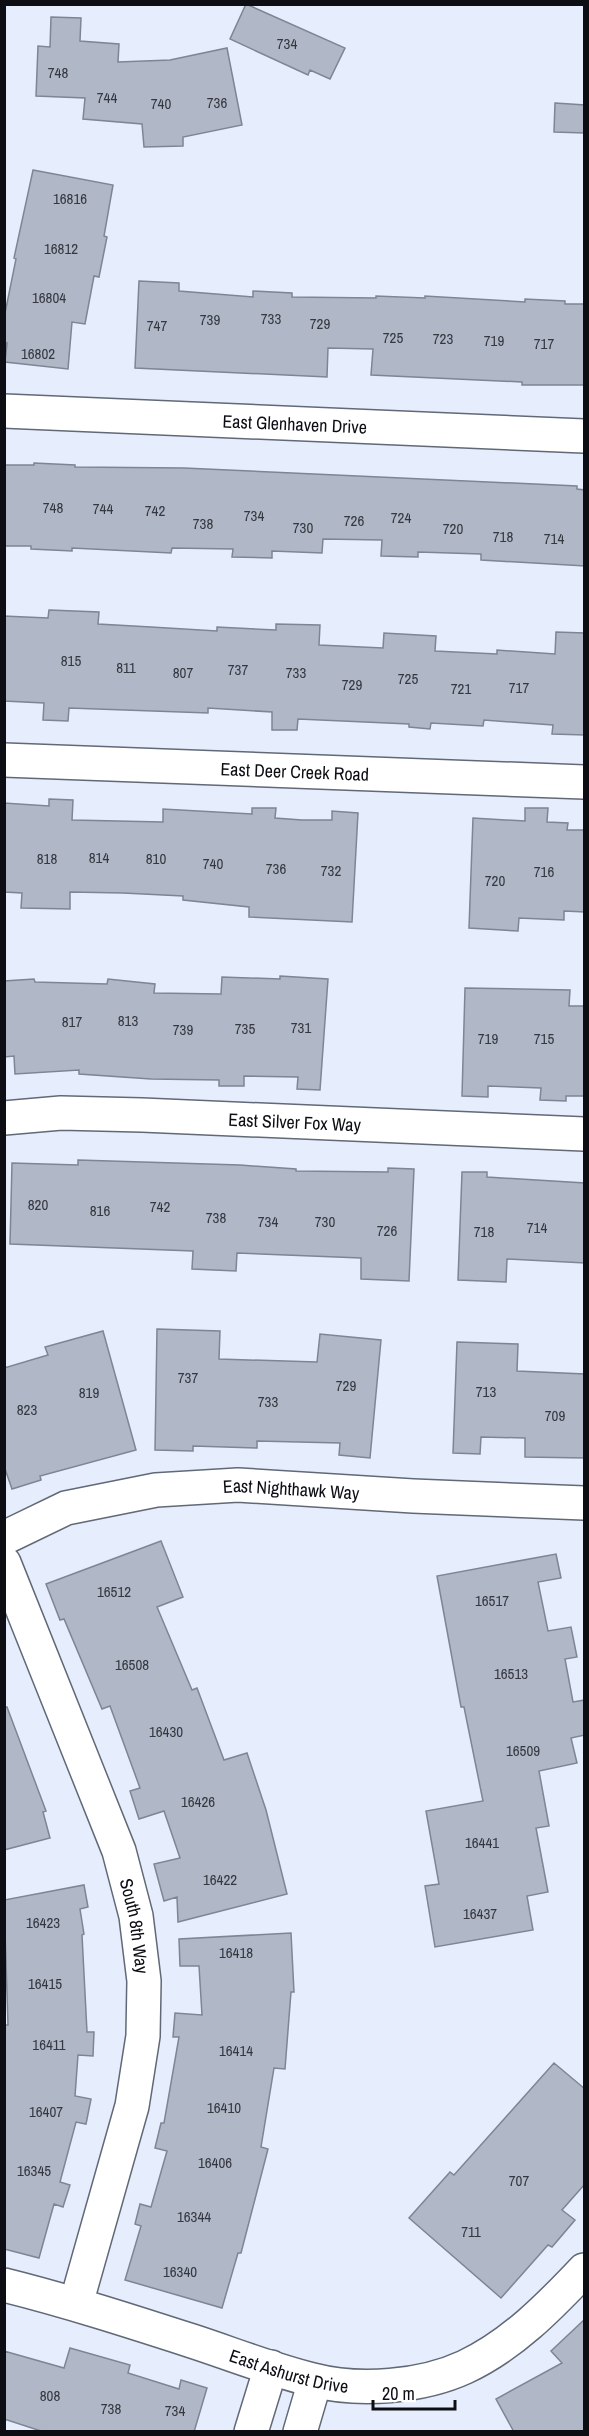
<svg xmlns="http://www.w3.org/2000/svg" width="589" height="2436" font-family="'Archivo Narrow',sans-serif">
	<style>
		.building { fill: #b0b7c6; stroke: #7e8593; stroke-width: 1.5 }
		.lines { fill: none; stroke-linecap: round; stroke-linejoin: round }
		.minor-casing { stroke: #616876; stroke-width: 36 }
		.minor { stroke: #fff; stroke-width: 33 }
		.labels { text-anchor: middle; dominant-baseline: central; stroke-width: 4.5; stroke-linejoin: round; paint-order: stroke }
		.number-label { font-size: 15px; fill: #353840 }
		.street-label { font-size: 18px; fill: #0c0e14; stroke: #fff }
	</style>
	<rect width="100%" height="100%" fill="#e6eefe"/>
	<path class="building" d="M246 4 345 48 330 79 310 70 308 75 230 39Z
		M51 17 81 18 80 41 119 44 118 62 170 60 227 48 242 125 183 137V146L144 147 142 124 83 119 85 98 36 96 38 46 50 47Z
		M555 103 585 105V133L554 132Z
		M33 170 113 185 104 236 107 237 99 277 94 276 85 324 72 322 68 369 5 362 7 343H4V318L16 259 14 258Z
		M139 281 179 283V291L253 297V291L292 293V297L376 298V296L425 298V296L525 302V299L565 301V304H585V385H522V382L371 375 373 349 328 348 327 377 135 368Z
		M34 463 75 465V467L184 468 577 486V489L585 490V566L481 560V554L418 552V557L381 556 382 540 323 539 322 553 272 551V558L232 557 233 549 172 548 171 553 72 548V551L31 549V546H4V465H34Z
		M49 610 99 612 98 624 151 627 217 631V627L276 630V624L320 625 319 645 383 648 384 633 436 636 435 651 497 654V650L555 654 556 632 585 633V735L552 734 553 725 484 720 483 726 431 723 430 729 409 727V724L298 719 297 730H272V712L208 708V713L69 708 68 721 43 720 44 703 4 701V616L48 618Z
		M49 799 73 800 72 820 163 822V809L252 814V808H276L275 818 302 820H332V811L358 813 352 922 249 917V907L183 900V896L123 893 70 892V909L21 908 22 893 4 892V803L49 806Z
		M525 808H548L547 822 568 823 567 830H585V912L564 911V920L519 918 518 931 469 928 473 818 525 821Z
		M280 976 328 979 320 1090 297 1089 298 1077 244 1076V1086H219V1080L151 1079 79 1074V1070L15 1074 14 1056 4 1057V981L34 979 35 982 107 984 108 979 155 984 154 993 221 994 222 977 280 979Z
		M465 988 570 990 569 1006H585V1096H566V1101L540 1100 541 1088 488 1086V1097L462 1096Z
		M78 1160 240 1165 296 1169V1171L388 1172V1168L414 1169 409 1281 361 1279V1258L237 1253 236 1271 192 1269 193 1251 10 1244 12 1163 78 1165Z
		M462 1172H487V1177L585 1183V1263L507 1259 506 1282 458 1280Z
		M157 1329 220 1331 219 1359 317 1362 320 1334 381 1340 370 1458 339 1455 340 1443 257 1441V1448L193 1446V1451L155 1450Z
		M103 1331 136 1450 40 1476 41 1480 12 1489 4 1466V1368L48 1355 45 1347Z
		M457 1342 518 1344 517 1371 585 1374V1458L525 1457V1438L481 1437 480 1454 453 1453Z
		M161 1541 183 1597 157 1607 192 1690 197 1688 224 1760 247 1753 266 1810 287 1894 178 1922 177 1897 164 1901 154 1864 180 1858 164 1811 139 1819 130 1791 140 1788 110 1706 102 1709 64 1619 60 1620 46 1584Z
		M556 1554 561 1578 538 1582 548 1631 571 1627 577 1657 565 1659 573 1702 585 1700V1735L571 1738 577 1763 539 1771 549 1826 536 1828 548 1892 527 1896 533 1930 435 1947 425 1886 439 1884 426 1811 483 1801 464 1707H461L437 1576Z
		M7 1707 46 1811 43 1812 50 1838 4 1850V1708Z
		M84 1885 88 1907 80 1909 84 1934 82 1935 87 2032H94L93 2056 78 2055 75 2096 91 2099 86 2124 76 2122 60 2182 70 2185 63 2207 54 2204 39 2258 4 2249V2025H8L4 1900Z
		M291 1933 294 1992H291L285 2069 274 2068 261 2147 268 2149 241 2253H238L222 2308 125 2280 141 2226 135 2224 140 2204 151 2207 167 2151 155 2148 161 2123H164L179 2037H173L175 2013 202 2015 199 1966H180L179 1939Z
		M554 2063 585 2089V2184L562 2210 575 2220 552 2247 548 2245 501 2298 409 2218 450 2172 454 2175Z
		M585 2319V2432H514L496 2399 562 2363 551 2351Z
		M70 2348 130 2365 128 2373 179 2389 181 2380 207 2388 194 2432H44L4 2419V2351L64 2368Z"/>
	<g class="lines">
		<g class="minor-casing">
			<g id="minor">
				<path id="s1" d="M4 411 584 436"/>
				<path id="s2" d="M4 760 584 782"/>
				<path id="s3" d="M4 1118 61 1113 142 1115 584 1134"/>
				<path id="s4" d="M4 1538 66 1508 156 1490 238 1485 413 1496 584 1503"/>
				<path id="s5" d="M4 1563 119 1851 136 1916 144 1981 143 2036 132 2106 76 2304"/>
				<path id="s6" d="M4 2285C68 2301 130 2321 192 2341 232 2354 272 2370 313 2380 359 2392 422 2387 465 2367 512 2345 549 2307 584 2270"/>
				<path d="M251 2432 271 2367"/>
				<path d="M300 2432 315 2381"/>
			</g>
		</g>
		<use href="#minor" class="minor"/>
	</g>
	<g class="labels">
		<g class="number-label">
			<text x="287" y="43">734</text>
			<text x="58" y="72">748</text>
			<text x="107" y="97">744</text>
			<text x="217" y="102">736</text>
			<text x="161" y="103">740</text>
			<text x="70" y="198">16816</text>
			<text x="61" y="248">16812</text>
			<text x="49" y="297">16804</text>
			<text x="271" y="318">733</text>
			<text x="210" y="319">739</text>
			<text x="320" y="323">729</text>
			<text x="157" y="325">747</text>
			<text x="393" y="337">725</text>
			<text x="443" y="338">723</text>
			<text x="494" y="340">719</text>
			<text x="544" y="343">717</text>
			<text x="38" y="353">16802</text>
			<text x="53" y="507">748</text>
			<text x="103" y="508">744</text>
			<text x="155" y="510">742</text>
			<text x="254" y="515">734</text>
			<text x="401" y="517">724</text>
			<text x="354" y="520">726</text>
			<text x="203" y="523">738</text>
			<text x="303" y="527">730</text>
			<text x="453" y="528">720</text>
			<text x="503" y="536">718</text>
			<text x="554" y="538">714</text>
			<text x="71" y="660">815</text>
			<text x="126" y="667">811</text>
			<text x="238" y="669">737</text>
			<text x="183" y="672">807</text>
			<text x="296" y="672">733</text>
			<text x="408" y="678">725</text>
			<text x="352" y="684">729</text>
			<text x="519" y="687">717</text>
			<text x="461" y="688">721</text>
			<text x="99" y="857">814</text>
			<text x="47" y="858">818</text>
			<text x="156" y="858">810</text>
			<text x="213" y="863">740</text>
			<text x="276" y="868">736</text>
			<text x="331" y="870">732</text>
			<text x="544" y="871">716</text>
			<text x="495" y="880">720</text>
			<text x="128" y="1020">813</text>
			<text x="72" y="1021">817</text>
			<text x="301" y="1027">731</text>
			<text x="245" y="1028">735</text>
			<text x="183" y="1029">739</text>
			<text x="488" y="1038">719</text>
			<text x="544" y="1038">715</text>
			<text x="38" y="1204">820</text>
			<text x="160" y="1206">742</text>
			<text x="100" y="1210">816</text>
			<text x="216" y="1217">738</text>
			<text x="268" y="1221">734</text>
			<text x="325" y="1221">730</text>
			<text x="537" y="1227">714</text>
			<text x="387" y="1230">726</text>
			<text x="484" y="1231">718</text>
			<text x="188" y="1377">737</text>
			<text x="346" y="1385">729</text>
			<text x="486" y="1391">713</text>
			<text x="89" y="1392">819</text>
			<text x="268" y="1401">733</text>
			<text x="27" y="1409">823</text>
			<text x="555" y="1415">709</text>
			<text x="114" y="1591">16512</text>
			<text x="492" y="1600">16517</text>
			<text x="132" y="1664">16508</text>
			<text x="511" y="1673">16513</text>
			<text x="166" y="1731">16430</text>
			<text x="523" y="1750">16509</text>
			<text x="198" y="1801">16426</text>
			<text x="482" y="1842">16441</text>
			<text x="220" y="1879">16422</text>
			<text x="480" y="1913">16437</text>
			<text x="43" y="1922">16423</text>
			<text x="236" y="1952">16418</text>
			<text x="45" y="1983">16415</text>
			<text x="49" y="2044">16411</text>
			<text x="236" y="2050">16414</text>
			<text x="224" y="2107">16410</text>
			<text x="46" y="2111">16407</text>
			<text x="215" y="2162">16406</text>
			<text x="34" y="2170">16345</text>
			<text x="519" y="2180">707</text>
			<text x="194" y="2216">16344</text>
			<text x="471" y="2231">711</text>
			<text x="180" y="2271">16340</text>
			<text x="50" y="2395">808</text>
			<text x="111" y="2408">738</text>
			<text x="175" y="2410">734</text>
		</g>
		<g class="street-label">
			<text stroke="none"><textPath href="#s1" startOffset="291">East Glenhaven Drive</textPath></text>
			<text stroke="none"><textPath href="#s2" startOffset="291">East Deer Creek Road</textPath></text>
			<text stroke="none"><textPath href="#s3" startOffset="291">East Silver Fox Way</textPath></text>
			<text stroke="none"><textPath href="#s4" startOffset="296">East Nighthawk Way</textPath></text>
			<text stroke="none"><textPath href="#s5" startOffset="387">South 8th Way</textPath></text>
			<text stroke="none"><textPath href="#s6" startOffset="298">East Ashurst Drive</textPath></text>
		</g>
	</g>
	<rect width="589" height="2436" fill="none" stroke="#0c0e14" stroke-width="12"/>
	<path d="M373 2400v9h82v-9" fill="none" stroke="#0c0e14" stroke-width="3"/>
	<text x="382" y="2400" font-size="18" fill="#0c0e14" stroke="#ffffff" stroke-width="4.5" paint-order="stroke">20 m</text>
</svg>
